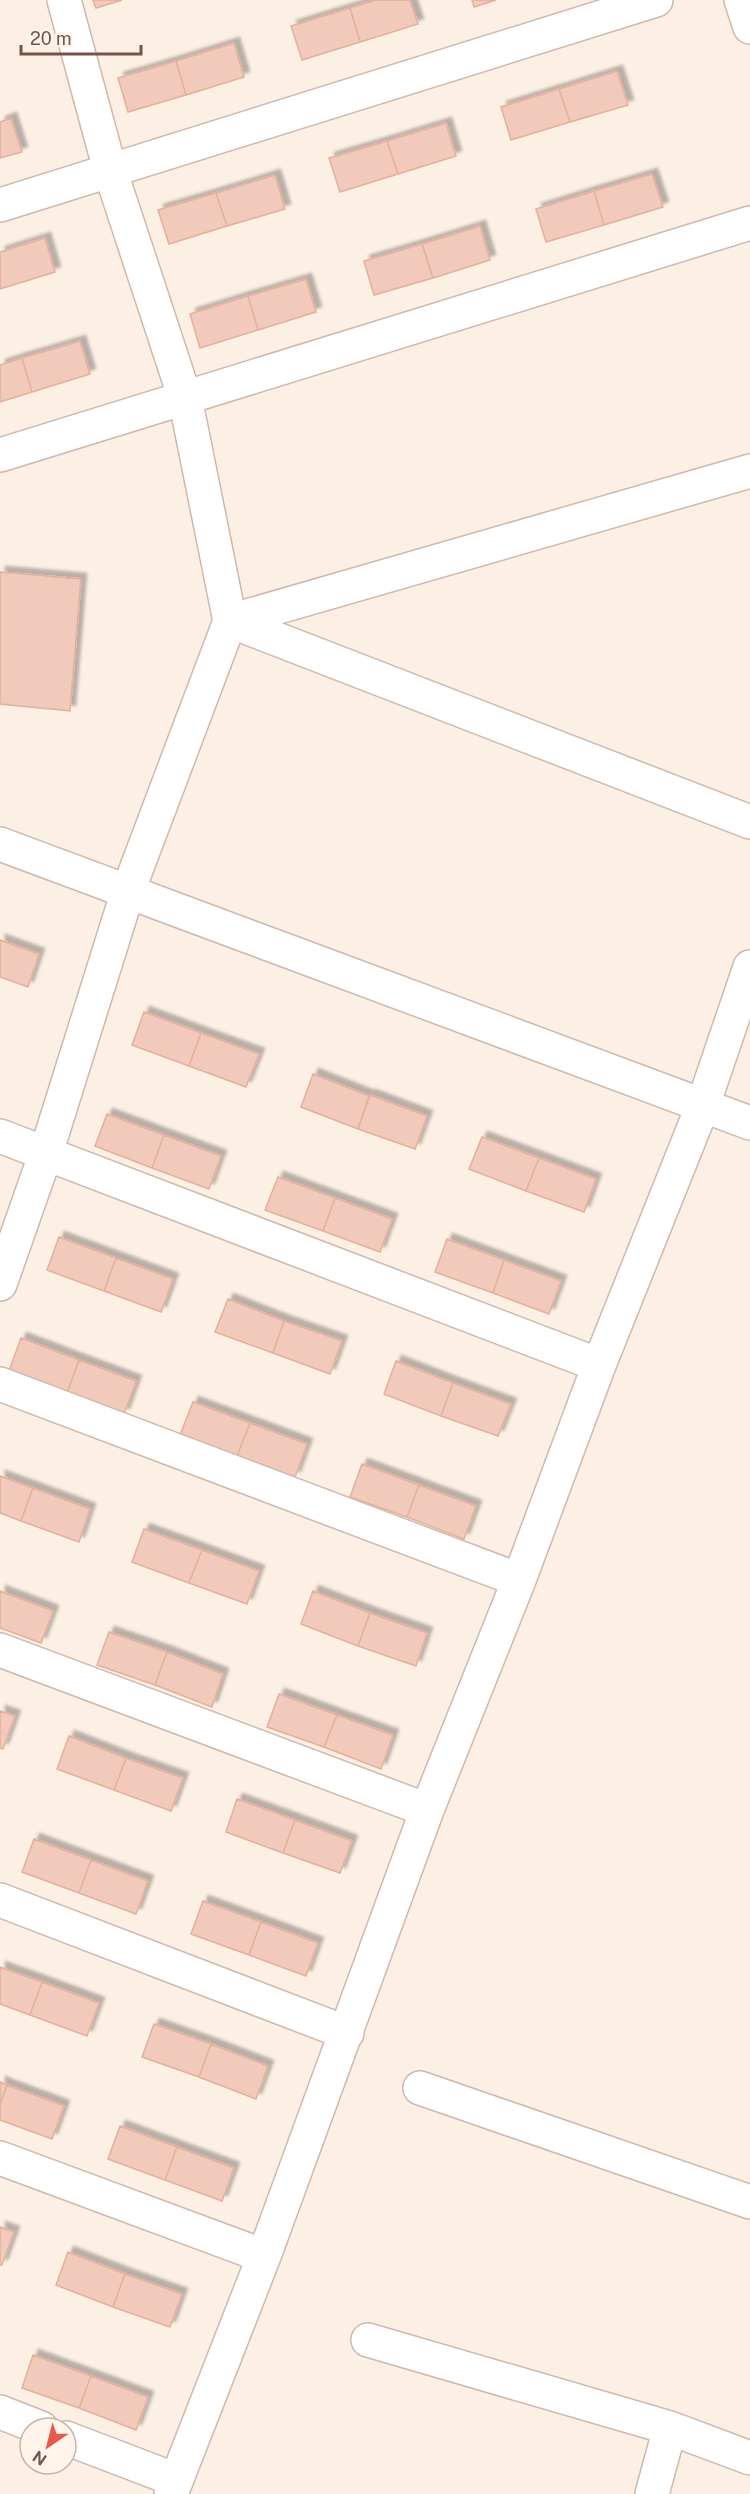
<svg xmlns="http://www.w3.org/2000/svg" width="750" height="2494" font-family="'Public Sans',sans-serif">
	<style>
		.building { fill: #f1cabb; stroke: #e4af9b; stroke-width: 1.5; filter: url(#shadow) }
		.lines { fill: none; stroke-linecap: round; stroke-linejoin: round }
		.street-casing { stroke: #cfb8ad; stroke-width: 36 }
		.street { stroke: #fff; stroke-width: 33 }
	</style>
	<defs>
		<filter id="shadow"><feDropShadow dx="5.5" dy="-5.5" stdDeviation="1.5" flood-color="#0004"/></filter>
	</defs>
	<rect width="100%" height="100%" fill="#fcefe3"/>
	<path class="building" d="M93 0H122L96 8Z
		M376 0H410L418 24 360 42 350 8Z
		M472 0H496L474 7Z
		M350 8 360 42 302 60 291 26Z
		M234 43 244 77 186 95 176 61Z
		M176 61 186 95 128 112 118 78Z
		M617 71 628 105 570 122 559 89Z
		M559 89 570 122 511 140 501 107Z
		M11 118 22 152 0 158V122Z
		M446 123 456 156 398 174 387 141Z
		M387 141 398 174 340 192 329 158Z
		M652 174 663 207 604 225 594 191Z
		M275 175 285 209 227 226 216 193Z
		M594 191 604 225 546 242 536 209Z
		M216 193 227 226 169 244 158 210Z
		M480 226 490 260 433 278 422 244Z
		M45 238 55 272 0 289V252Z
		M422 244 433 278 374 295 364 261Z
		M306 279 316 312 258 330 248 296Z
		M248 296 258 330 200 348 190 314Z
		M80 341 90 374 32 392 22 358Z
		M22 358 32 392 0 402V365Z
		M0 572 81 579 70 711 0 704Z
		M0 940 39 954 28 987 0 977Z
		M144 1012 201 1033 189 1066 132 1045Z
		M201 1033 259 1054 246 1087 189 1066Z
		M313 1074 369 1096 358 1129 301 1107Z
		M370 1095 427 1116 415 1149 358 1129Z
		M107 1114 164 1135 152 1168 95 1146Z
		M164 1135 221 1156 209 1189 152 1168Z
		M482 1137 539 1158 526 1191 469 1169Z
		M539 1158 596 1179 584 1212 526 1191Z
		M278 1177 335 1198 323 1231 265 1210Z
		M335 1198 392 1219 380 1252 323 1231Z
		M59 1237 116 1258 104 1291 47 1270Z
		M447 1239 504 1260 493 1293 435 1272Z
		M116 1258 173 1279 161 1312 104 1291Z
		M504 1260 561 1281 549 1314 493 1293Z
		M228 1299 284 1321 273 1353 215 1332Z
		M284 1321 342 1341 330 1374 273 1353Z
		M21 1338 79 1360 67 1393 9 1371Z
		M79 1360 136 1381 124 1414 67 1393Z
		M396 1361 453 1383 441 1416 384 1394Z
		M453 1383 511 1404 498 1436 441 1416Z
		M193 1402 250 1423 237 1456 180 1435Z
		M250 1423 307 1444 295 1477 237 1456Z
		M362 1464 419 1485 407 1517 350 1497Z
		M0 1476 33 1488 21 1521 0 1513Z
		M419 1485 476 1506 464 1539 407 1517Z
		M33 1488 90 1509 79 1542 21 1521Z
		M144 1529 202 1550 189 1583 132 1562Z
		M202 1550 259 1571 247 1604 189 1583Z
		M0 1591 53 1611 41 1643 0 1628Z
		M313 1591 370 1613 358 1646 301 1624Z
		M370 1613 427 1633 416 1666 358 1646Z
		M109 1632 167 1652 155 1685 97 1665Z
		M167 1652 223 1674 212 1707 155 1685Z
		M279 1694 337 1715 324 1747 267 1727Z
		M0 1711 15 1716 3 1749 0 1748Z
		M337 1715 393 1735 381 1769 324 1747Z
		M69 1736 126 1758 114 1790 57 1769Z
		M126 1758 183 1778 171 1811 114 1790Z
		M237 1799 295 1820 283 1853 226 1832Z
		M295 1820 352 1841 340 1873 283 1853Z
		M34 1839 91 1860 79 1893 22 1872Z
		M91 1860 148 1881 136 1914 79 1893Z
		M203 1901 261 1922 249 1955 191 1934Z
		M261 1922 318 1943 306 1976 249 1955Z
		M0 1967 42 1982 30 2015 0 2004Z
		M42 1982 99 2003 87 2036 30 2015Z
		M154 2024 211 2044 199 2077 142 2057Z
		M211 2044 268 2066 256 2099 199 2077Z
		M0 2082 7 2085 0 2105Z
		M7 2085 64 2106 52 2139 0 2120V2105Z
		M120 2126 177 2147 165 2180 108 2159Z
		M177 2147 234 2168 222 2201 165 2180Z
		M0 2227 14 2232 2 2265H0Z
		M68 2252 125 2274 113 2307 56 2285Z
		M125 2274 182 2294 170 2327 113 2307Z
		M33 2355 91 2376 79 2408 22 2388Z
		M91 2376 148 2397 136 2430 79 2408Z"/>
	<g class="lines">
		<g class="street-casing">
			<path id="street" d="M741 0 750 27
				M0 205 656 0
				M0 455 750 223
				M230 621 750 822
				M230 621 750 471
				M0 844 750 1123
				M0 1136 599 1365
				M0 1284 46 1153 128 891 230 621 185 398 110 170 64 0
				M0 1384 519 1580
				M0 1650 427 1810
				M0 1900 347 2033
				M420 2088 750 2202
				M0 2158 264 2256
				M368 2340 670 2428 750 2458
				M0 2412 41 2428
				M66 2438 176 2480
				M171 2494 264 2256 427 1810 519 1580 599 1365 703 1105 750 967
				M652 2494 670 2428"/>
		</g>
		<use href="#street" class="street"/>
	</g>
	<g transform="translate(48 2446) rotate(215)"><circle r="28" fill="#fff4e9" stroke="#c7b4a9" stroke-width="1.5"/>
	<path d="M0-4.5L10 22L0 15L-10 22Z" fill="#e55a49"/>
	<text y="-9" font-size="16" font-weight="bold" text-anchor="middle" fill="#745449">N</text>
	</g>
	<path d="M21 45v9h120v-9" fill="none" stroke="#745449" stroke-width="3"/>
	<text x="30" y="45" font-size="18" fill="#745449" stroke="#fff4e9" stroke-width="4.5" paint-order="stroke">20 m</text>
</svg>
